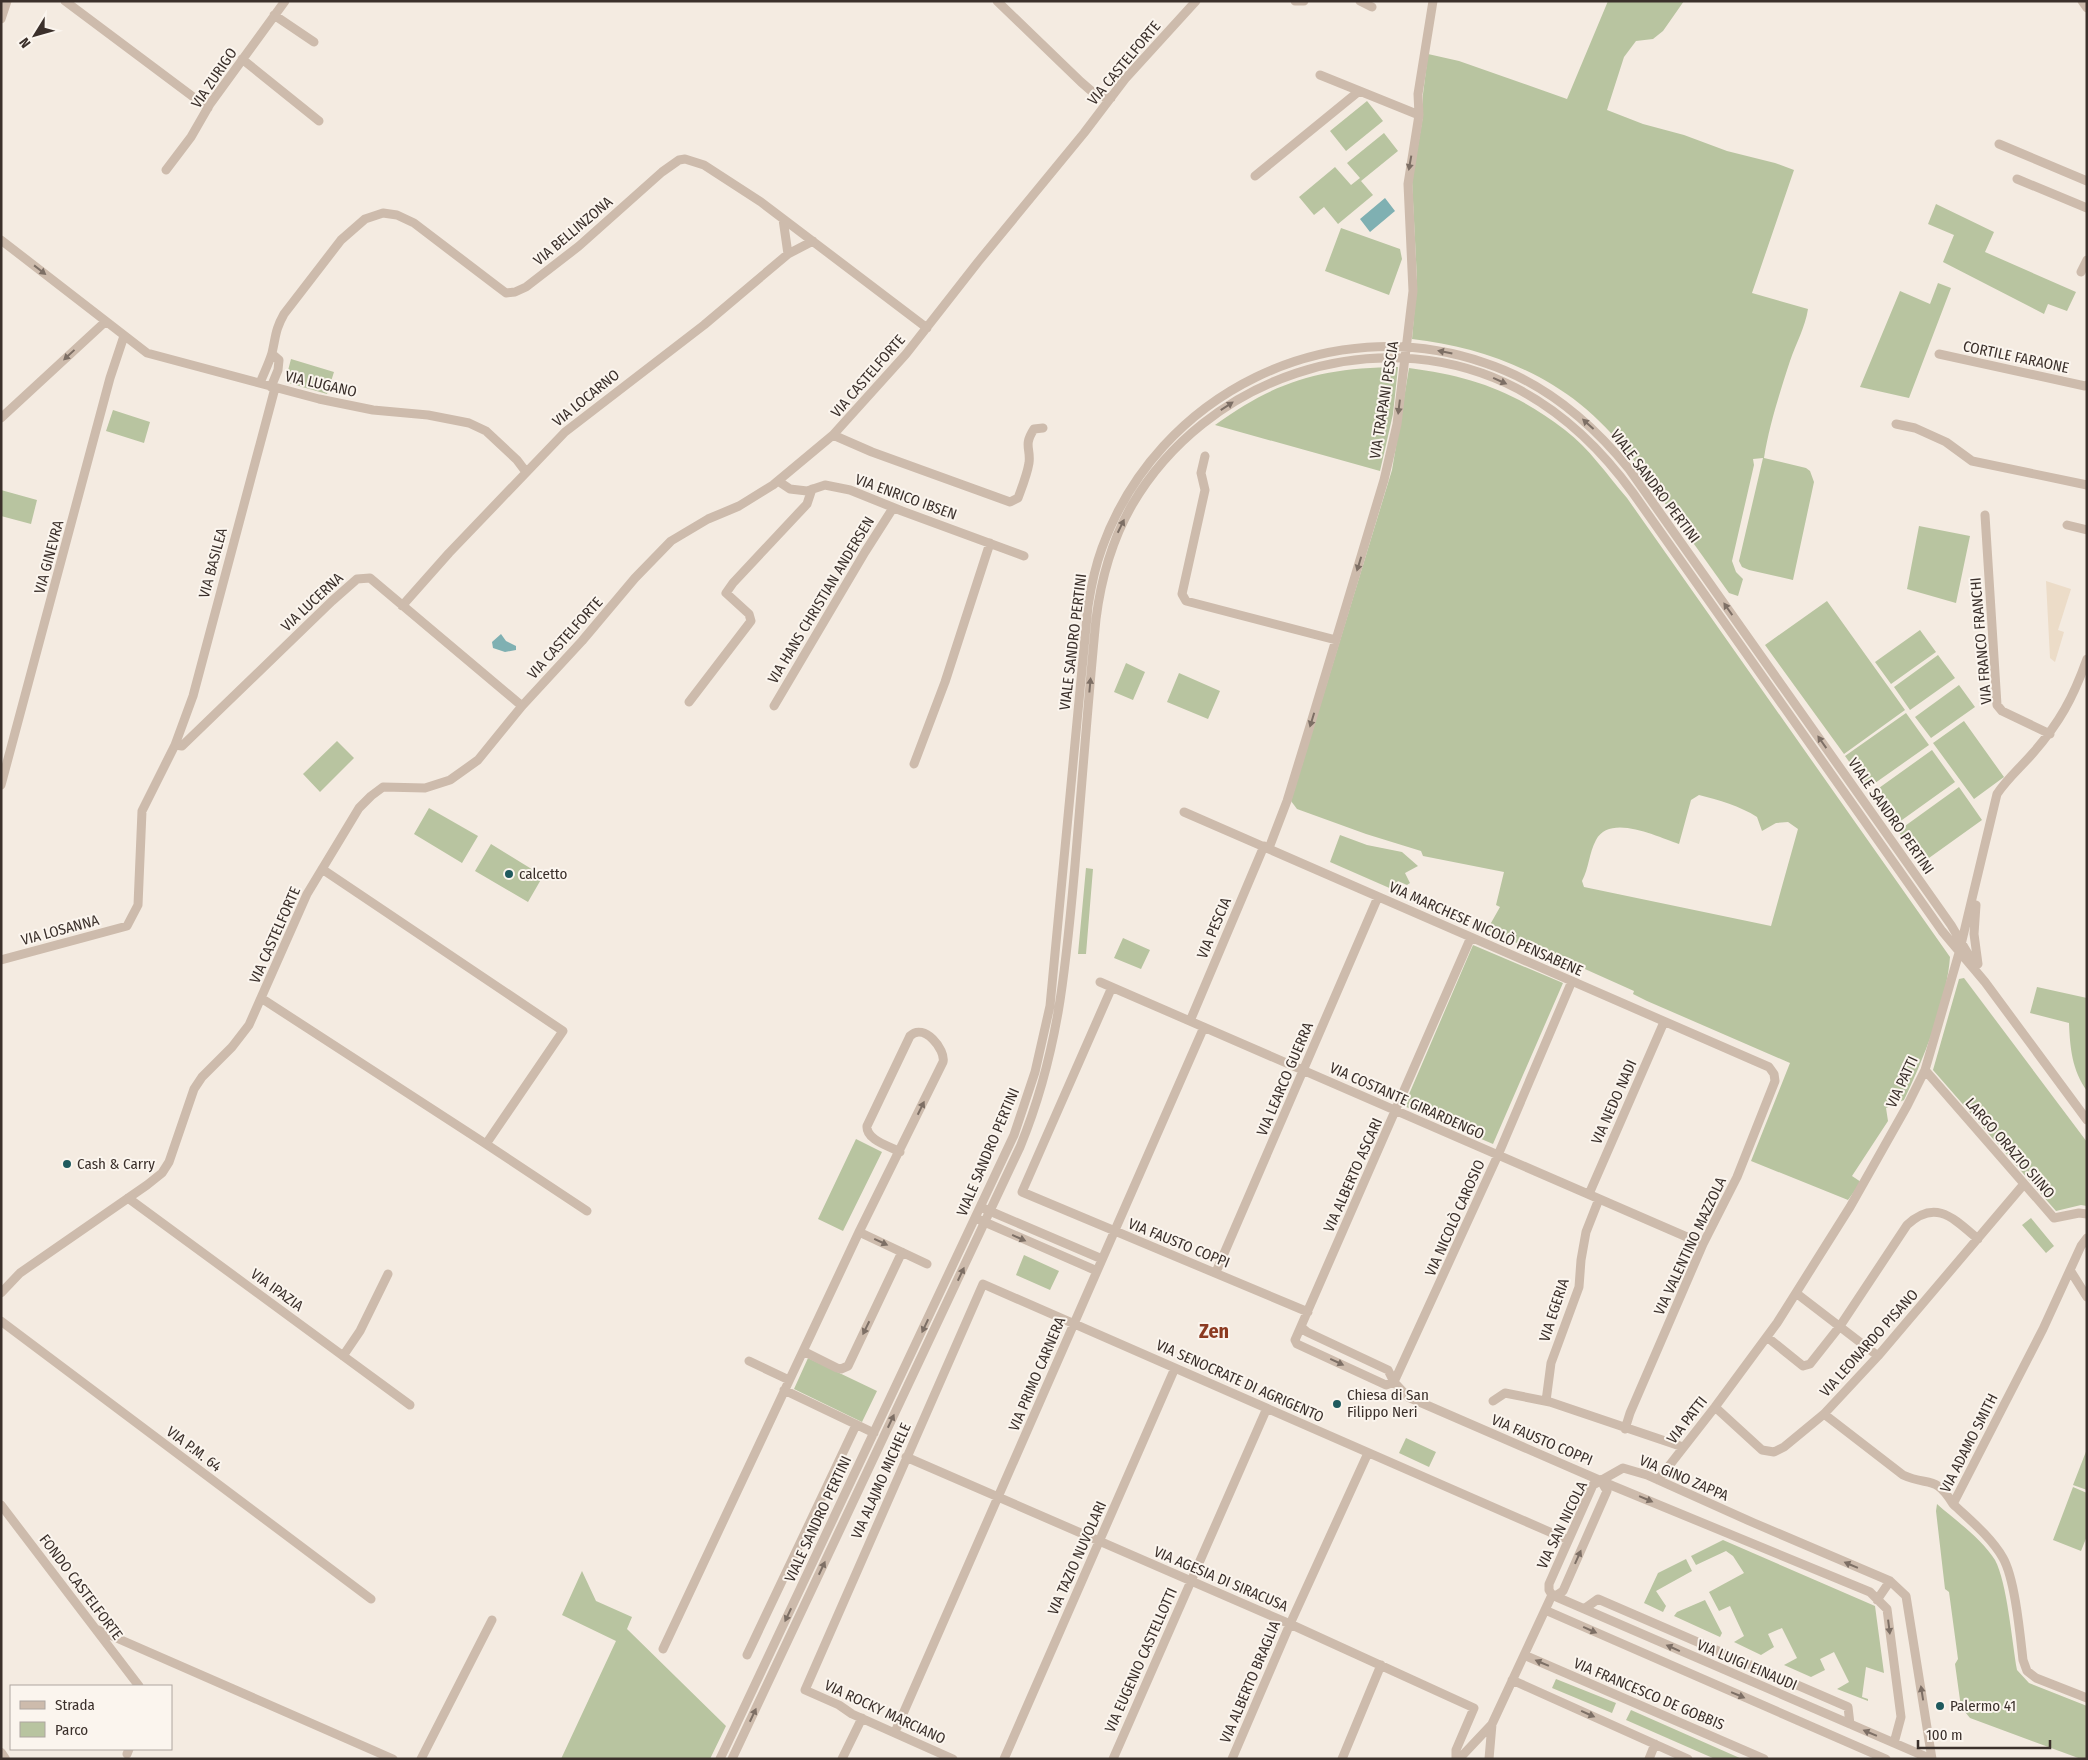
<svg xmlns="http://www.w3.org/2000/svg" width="2088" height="1760" font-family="'Fira Sans Condensed',sans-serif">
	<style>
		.green { fill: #b8c4a0; fill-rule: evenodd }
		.plaza { fill: #ecdcc8 }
		.water { fill: #7fb0b2 }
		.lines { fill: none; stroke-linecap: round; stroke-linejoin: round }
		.minor { stroke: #cdbbac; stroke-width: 9 }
		.tertiary { stroke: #cdbbac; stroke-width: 10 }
		.oneway { fill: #7d6f65 }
		.poi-dot { fill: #1f5a5e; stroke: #fbf5ee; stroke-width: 2 }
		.labels { text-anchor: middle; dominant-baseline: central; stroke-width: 4; stroke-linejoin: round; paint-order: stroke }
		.street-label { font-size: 15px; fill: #3b302b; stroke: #fbf5ee }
		.poi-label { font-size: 15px; fill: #3b302b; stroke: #fbf5ee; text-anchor: start }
		.district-label { font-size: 20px; font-weight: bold; fill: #8c3b22; stroke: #fbf5ee }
	</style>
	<rect width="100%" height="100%" fill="#f4ebe1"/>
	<path class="green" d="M1608 1H1684L1663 31 1653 39 1636 41 1624 57 1607 110 1643 124 1684 135 1727 151 1775 163 1794 170 1752 293 1808 309C1805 328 1796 343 1790 361 1780 392 1769 426 1764 458L1806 468 1810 471 1814 482 1793 580 1749 570 1742 567 1739 561 1763 458 1753 459 1754 465 1732 561 1736 572 1743 579 1738 596 1729 593C1709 565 1689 537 1669 509 1643 471 1616 433 1580 404 1532 366 1473 346 1412 339L1417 280 1412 181 1423 116V94L1428 54 1459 61 1567 99Z
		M1367 101 1383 121 1346 151 1330 131Z
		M1384 133 1398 151 1361 181 1373 195 1338 224 1324 207 1314 215 1299 197 1335 167 1351 185 1360 178 1347 163Z
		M1936 204 1994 232 1985 252 2076 292 2067 311 2048 304 2044 314 1943 262 1954 235 1928 224Z
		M1341 228 1400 249 1402 259 1389 295 1325 271Z
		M1938 283 1951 288 1909 398 1860 387 1900 291 1930 304Z
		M291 359 334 372 327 394 285 382Z
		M1398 367 1393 414 1380 471 1215 425C1277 380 1322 368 1398 367Z
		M1409 368C1470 376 1515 391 1565 430 1589 448 1607 475 1627 498L1950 957C1947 1001 1923 1060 1904 1100L1886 1108 1888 1121 1852 1176 1861 1182 1848 1200 1751 1161 1790 1063 1647 1001 1633 994 1634 991 1520 940 1517 943 1487 930 1500 907 1496 905 1504 872 1423 856 1421 851 1366 834 1297 809 1291 801 1392 470ZM1699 795C1719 800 1740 806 1757 817L1762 831 1776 823 1788 822 1798 829 1771 926 1584 887 1582 881C1589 868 1589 853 1596 840 1610 813 1658 837 1679 844L1691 800Z
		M113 410 150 422 144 443 106 431Z
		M1 490 37 500 31 524 1 516Z
		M1919 526 1970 536 1956 603 1907 589Z
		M1827 601 1905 710 1844 754 1765 645Z
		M1920 630 1936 652 1891 684 1875 662Z
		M1938 655 1955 678 1910 710 1894 687Z
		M1126 663 1145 672 1133 700 1114 692Z
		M1179 673 1220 691 1208 719 1167 702Z
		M1959 685 1975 707 1931 738 1915 717Z
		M1906 713 1929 745 1868 788 1845 756Z
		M1964 721 2004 777 1974 799 1933 743Z
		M337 741 354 758 320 792 303 774Z
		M1932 750 1955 782 1895 825 1872 793Z
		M1959 787 1982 820 1922 863 1898 831Z
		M429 808 478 836 462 863 414 834Z
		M1340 835 1367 845 1402 852 1418 866 1405 873 1410 883 1407 885 1398 881 1394 890 1330 862Z
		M491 844 543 876 528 902 475 871Z
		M1086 868 1093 869 1086 954H1078Z
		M1123 938 1150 950 1141 969 1114 958Z
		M1473 945 1563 983 1493 1144 1404 1106Z
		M1964 978 2087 1142V1206L2081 1205 2056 1211 1933 1070 1959 979Z
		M2037 987 2087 998V1091C2072 1070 2070 1048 2069 1023L2030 1013Z
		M856 1139 882 1152 843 1231 818 1219Z
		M2031 1218 2054 1246 2046 1253 2022 1225Z
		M1024 1255 1059 1271 1050 1290 1016 1275Z
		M808 1358 877 1391 862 1422 794 1389Z
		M1406 1438 1436 1452 1429 1467 1399 1453Z
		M2087 1449V1490L2073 1485Z
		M2073 1487 2087 1493V1536L2081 1551 2053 1540Z
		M1937 1504C1956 1521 1981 1538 1995 1560 2007 1582 2012 1642 2017 1670L2029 1683 2087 1706V1759H2081L1970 1718 1961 1707 1955 1664 1958 1659 1949 1592 1945 1589 1936 1511Z
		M1723 1540 1875 1606 1884 1673 1866 1667 1862 1697 1868 1699V1701L1837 1689 1849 1682 1834 1652 1820 1659 1825 1670 1811 1677 1784 1665 1797 1658 1782 1628 1768 1634 1774 1647 1761 1655 1734 1642 1744 1636 1730 1606 1719 1611 1709 1592 1744 1573 1733 1556 1726 1551 1696 1565 1691 1556Z
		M1686 1559 1692 1571 1656 1591 1666 1606 1663 1612 1644 1603 1658 1573Z
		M582 1571 596 1601 632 1617 627 1629 726 1726 710 1759H561L616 1641 562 1615Z
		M1705 1600 1722 1633 1720 1637 1674 1616 1677 1612Z
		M1556 1679 1616 1703 1612 1713 1552 1688Z
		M1631 1710 1742 1759H1715L1626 1720Z"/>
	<path class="plaza" d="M2046 581 2071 589 2058 630 2064 632 2055 662 2050 658Z"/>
	<path class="water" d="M1385 198 1395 211 1370 232 1360 219Z
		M501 634 506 641 516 646V650L505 652 493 648 492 642Z"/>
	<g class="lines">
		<path class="minor" d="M65 1 208 108
			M997 1 1081 82 1096 95 1111 98
			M1295 1H1304
			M1360 1 1372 7
			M2082 1 2087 8
			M274 15 314 42
			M1 19 7 1
			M242 59 319 121
			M1320 75 1419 115
			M1999 144 2087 181
			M166 170 191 137 210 104 285 1
			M1255 176 1358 92
			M2017 179 2087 208
			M783 219 788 254
			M1 240 147 353 319 399 373 410 428 415 469 423 486 431 517 460 526 472
			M2081 272 2087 260
			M1939 354 2085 386 2087 385
			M260 383C264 373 269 363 272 353 276 336 275 330 284 314L341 240 365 219 383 213 397 215 414 223 498 287 506 293 515 292 526 287 579 246 662 172 679 160 685 159 704 165 761 202 927 328
			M271 387 278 370 279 360 272 354
			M1 418 105 322
			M1896 424 1915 428 1946 442 1972 461 2087 485
			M833 435 872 452 1010 502 1018 498C1022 487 1027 475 1029 463 1031 448 1023 446 1034 429L1043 428
			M1205 456 1201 473 1205 490 1182 594 1186 601 1336 640
			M778 481 790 489 807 491 825 485 850 490 902 511 1024 556
			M1985 515 1997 705 2002 711 2050 734
			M2067 525 2087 530
			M402 606 449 553 565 432 704 325 788 254 813 241
			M689 702 751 621 749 614 726 593 733 583 807 504 812 489
			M774 706 865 552 893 508
			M175 745 182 746 332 601 357 579 370 578 522 706
			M914 764 945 682 990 543
			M1 785 110 378 124 336
			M1184 812 1769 1067 1774 1074 1775 1081 1737 1177 1703 1244 1630 1413 1625 1429
			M1269 848 1287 801 1310 726 1384 480 1397 424 1413 291 1408 184 1419 115 1418 94 1433 1
			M1976 905 1974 934 1978 964
			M1 960 127 926 138 905 142 811 175 745 193 696 275 388
			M1100 982 1703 1244
			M1112 987 1022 1192 1308 1312
			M261 998 486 1144 563 1031 322 869
			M1190 1021 1264 846
			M1925 1070 2054 1218 2079 1213 2087 1214
			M486 1144 587 1211
			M1589 1194 1664 1022
			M128 1198 410 1405
			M985 1209 1102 1259
			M980 1220 1097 1271
			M859 1232 927 1264
			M2087 1238 2081 1246 2043 1329 1953 1504C1970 1520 1991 1537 2003 1558 2015 1579 2020 1634 2023 1660L2027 1671 2036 1678 2087 1698
			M2070 1270 2087 1297
			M1216 1272 1378 897
			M1 1293 20 1273 147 1185 162 1173 169 1162 194 1089 202 1077 232 1047 249 1025 307 894 359 808 371 796 383 787 425 788 450 780 478 760 522 706 582 641 635 578 671 541 708 519 739 506 773 485 833 435 906 354 978 262 1084 133 1125 79 1196 1
			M1796 1293 1878 1356
			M1 1321 371 1599
			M1301 1327 1307 1332 1388 1370 1394 1382 1408 1397 1613 1486 1870 1592 1887 1609 1901 1717 1894 1743
			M1767 1337 1803 1366 1810 1364 1840 1326 1907 1225C1936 1198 1954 1219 1978 1239
			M803 1351 837 1368 841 1369 848 1366 902 1252
			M343 1356 360 1331 388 1274
			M749 1361 789 1380
			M1394 1382 1386 1385 1297 1344 1295 1340 1471 937
			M1394 1382 1498 1155 1572 981
			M784 1390 874 1433
			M1493 1401 1505 1393 1550 1402 1683 1447
			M1546 1401 1551 1363 1579 1287 1581 1260 1586 1232 1599 1199
			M1715 1407 1762 1450 1774 1452 1784 1447 1824 1414 1878 1356 2024 1184
			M1824 1414 1903 1475C1929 1487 1935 1474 1953 1504
			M906 1457 1290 1624 1474 1708 1456 1750V1759
			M1658 1480 1715 1407 1777 1323 1850 1207 1907 1106 1925 1070 1959 953 1997 794C2007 779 2021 767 2033 753 2060 722 2073 698 2087 659
			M1 1505 139 1686
			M1552 1595 1549 1590V1584L1593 1485 1623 1468 1647 1475 1754 1523 1890 1581 1906 1596 1932 1759
			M1552 1595 1931 1759
			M1552 1595H1557L1563 1591 1607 1491 1601 1481
			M1877 1600 1890 1581
			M1584 1609 1598 1599 1848 1707 1850 1724
			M1545 1610 1886 1759
			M96 1629 393 1759
			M663 1649 859 1232 943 1062C946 1050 924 1022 910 1036L867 1126C866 1140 889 1146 900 1152
			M747 1655 856 1425
			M1524 1655 1764 1759
			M1512 1680 1688 1759
			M895 1732 1204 1027
			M127 1754 129 1749
			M421 1759 492 1620
			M720 1759 1014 1135 1035 1072 1050 1006 1088 606C1091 587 1095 567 1102 548 1158 393 1329 309 1485 363 1543 382 1591 422 1629 469L1951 925 1974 964
			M732 1759 1020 1147C1059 1052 1066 966 1075 865 1082 783 1088 701 1096 619 1101 579 1112 540 1132 505 1206 378 1372 321 1506 383 1559 408 1599 446 1633 493L1942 931 1985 982 2087 1120
			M842 1759 862 1718
			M953 1759 852 1714 839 1705 805 1690 983 1284 1568 1540
			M1004 1759 1175 1368
			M1113 1759 1267 1408
			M1232 1759 1290 1624 1368 1453
			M1342 1759 1381 1665
			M1459 1759 1492 1724 1552 1595
			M1489 1759 1492 1724
			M1649 1759 1655 1744"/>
		<path class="tertiary" d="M1 1753 5 1759"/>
	</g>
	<defs><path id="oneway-solid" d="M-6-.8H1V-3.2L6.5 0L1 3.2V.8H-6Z" transform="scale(1.25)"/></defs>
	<g class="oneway">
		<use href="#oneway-solid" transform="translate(1410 163) rotate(100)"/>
		<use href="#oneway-solid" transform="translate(40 270) rotate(38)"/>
		<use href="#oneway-solid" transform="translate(1445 352) rotate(-169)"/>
		<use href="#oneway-solid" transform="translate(69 355) rotate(137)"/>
		<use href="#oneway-solid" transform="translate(1500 381) rotate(24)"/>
		<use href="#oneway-solid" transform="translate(1227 406) rotate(-33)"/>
		<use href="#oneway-solid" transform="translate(1399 407) rotate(97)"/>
		<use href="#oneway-solid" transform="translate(1588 424) rotate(-138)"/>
		<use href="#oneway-solid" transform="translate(1121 526) rotate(-64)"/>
		<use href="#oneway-solid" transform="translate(1359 564) rotate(107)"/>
		<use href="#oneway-solid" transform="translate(1728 609) rotate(-125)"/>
		<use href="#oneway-solid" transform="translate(1090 685) rotate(-85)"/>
		<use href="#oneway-solid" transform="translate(1312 720) rotate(107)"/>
		<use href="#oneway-solid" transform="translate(1822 742) rotate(-125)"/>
		<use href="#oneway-solid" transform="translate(921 1108) rotate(-64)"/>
		<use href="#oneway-solid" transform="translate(1019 1238) rotate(24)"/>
		<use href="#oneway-solid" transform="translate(881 1242) rotate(25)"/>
		<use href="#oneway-solid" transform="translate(961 1274) rotate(-65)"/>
		<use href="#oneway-solid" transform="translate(925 1326) rotate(115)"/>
		<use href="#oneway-solid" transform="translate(866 1328) rotate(116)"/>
		<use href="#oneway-solid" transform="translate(1337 1362) rotate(25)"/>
		<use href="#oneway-solid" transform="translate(891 1421) rotate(-65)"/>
		<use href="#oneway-solid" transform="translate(1646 1499) rotate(23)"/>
		<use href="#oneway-solid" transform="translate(1578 1557) rotate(-66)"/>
		<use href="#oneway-solid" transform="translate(1851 1565) rotate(-157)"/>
		<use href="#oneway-solid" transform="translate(822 1568) rotate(-65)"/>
		<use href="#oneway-solid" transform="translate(788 1615) rotate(115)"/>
		<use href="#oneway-solid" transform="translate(1889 1627) rotate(83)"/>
		<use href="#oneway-solid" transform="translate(1590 1630) rotate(24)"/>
		<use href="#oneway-solid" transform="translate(1673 1648) rotate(-156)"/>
		<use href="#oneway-solid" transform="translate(1542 1663) rotate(-157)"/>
		<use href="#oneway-solid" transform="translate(1922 1693) rotate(-99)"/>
		<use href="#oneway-solid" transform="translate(1738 1695) rotate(23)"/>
		<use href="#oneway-solid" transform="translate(1588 1714) rotate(24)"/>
		<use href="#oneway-solid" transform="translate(753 1715) rotate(-65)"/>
		<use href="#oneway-solid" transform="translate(1870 1733) rotate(-157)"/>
	</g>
	<g class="poi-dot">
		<circle cx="509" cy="874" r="5"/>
		<circle cx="67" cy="1164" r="5"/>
		<circle cx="1337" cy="1404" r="5"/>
		<circle cx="1940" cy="1706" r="5"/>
	</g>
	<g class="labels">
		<g class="street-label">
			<text transform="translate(1124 63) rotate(-50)">VIA CASTELFORTE</text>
			<text transform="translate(214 78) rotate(-56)">VIA ZURIGO</text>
			<text transform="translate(573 231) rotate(-40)">VIA BELLINZONA</text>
			<text transform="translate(2016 357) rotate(12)">CORTILE FARAONE</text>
			<text transform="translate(868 376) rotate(-49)">VIA CASTELFORTE</text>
			<text transform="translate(321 384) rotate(13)">VIA LUGANO</text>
			<text transform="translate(586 398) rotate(-39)">VIA LOCARNO</text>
			<text transform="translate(1384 400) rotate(-81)">VIA TRAPANI PESCIA</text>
			<text transform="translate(1655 486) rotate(53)">VIALE SANDRO PERTINI</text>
			<text transform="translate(906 497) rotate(20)">VIA ENRICO IBSEN</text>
			<text transform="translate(49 557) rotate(-75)">VIA GINEVRA</text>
			<text transform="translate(213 563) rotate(-75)">VIA BASILEA</text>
			<text transform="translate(821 600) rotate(-59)">VIA HANS CHRISTIAN ANDERSEN</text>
			<text transform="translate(312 602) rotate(-43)">VIA LUCERNA</text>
			<text transform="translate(565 638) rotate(-48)">VIA CASTELFORTE</text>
			<text transform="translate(1981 641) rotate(-95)">VIA FRANCO FRANCHI</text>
			<text transform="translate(1073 642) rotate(-83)">VIALE SANDRO PERTINI</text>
			<text transform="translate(1891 816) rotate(55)">VIALE SANDRO PERTINI</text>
			<text transform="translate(1214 928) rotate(-67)">VIA PESCIA</text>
			<text transform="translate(1486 929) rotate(24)">VIA MARCHESE NICOLÒ PENSABENE</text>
			<text transform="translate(60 930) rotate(-15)">VIA LOSANNA</text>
			<text transform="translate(275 935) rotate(-66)">VIA CASTELFORTE</text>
			<text transform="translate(1285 1079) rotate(-67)">VIA LEARCO GUERRA</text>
			<text transform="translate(1902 1082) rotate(-65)">VIA PATTI</text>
			<text transform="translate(1407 1101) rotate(24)">VIA COSTANTE GIRARDENGO</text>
			<text transform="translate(1614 1102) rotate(-66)">VIA NEDO NADI</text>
			<text transform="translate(2010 1148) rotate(49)">LARGO ORAZIO SIINO</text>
			<text transform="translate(988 1152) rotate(-67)">VIALE SANDRO PERTINI</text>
			<text transform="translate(1353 1175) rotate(-66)">VIA ALBERTO ASCARI</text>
			<text transform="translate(1455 1218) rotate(-66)">VIA NICOLÒ CAROSIO</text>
			<text transform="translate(1179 1243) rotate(22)">VIA FAUSTO COPPI</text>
			<text transform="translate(1690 1246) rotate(-65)">VIA VALENTINO MAZZOLA</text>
			<text transform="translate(277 1290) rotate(36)">VIA IPAZIA</text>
			<text transform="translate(1554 1310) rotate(-72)">VIA EGERIA</text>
			<text transform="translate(1869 1343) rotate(-48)">VIA LEONARDO PISANO</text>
			<text transform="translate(1037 1374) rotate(-67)">VIA PRIMO CARNERA</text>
			<text transform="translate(1240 1381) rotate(24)">VIA SENOCRATE DI AGRIGENTO</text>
			<text transform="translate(1687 1420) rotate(-52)">VIA PATTI</text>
			<text transform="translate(1542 1440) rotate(23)">VIA FAUSTO COPPI</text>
			<text transform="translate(1969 1443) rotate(-63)">VIA ADAMO SMITH</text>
			<text transform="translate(194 1449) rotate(37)">VIA P.M. 64</text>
			<text transform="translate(1684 1478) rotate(23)">VIA GINO ZAPPA</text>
			<text transform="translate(881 1481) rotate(-66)">VIA ALAJMO MICHELE</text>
			<text transform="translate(818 1519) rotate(-65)">VIALE SANDRO PERTINI</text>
			<text transform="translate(1562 1525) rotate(-64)">VIA SAN NICOLA</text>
			<text transform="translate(1077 1558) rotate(-66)">VIA TAZIO NUVOLARI</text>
			<text transform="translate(1221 1579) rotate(23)">VIA AGESIA DI SIRACUSA</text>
			<text transform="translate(81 1587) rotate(53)">FONDO CASTELFORTE</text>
			<text transform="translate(1141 1660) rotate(-66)">VIA EUGENIO CASTELLOTTI</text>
			<text transform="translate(1747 1665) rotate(23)">VIA LUIGI EINAUDI</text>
			<text transform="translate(1250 1682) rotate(-67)">VIA ALBERTO BRAGLIA</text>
			<text transform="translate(1649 1694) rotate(23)">VIA FRANCESCO DE GOBBIS</text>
			<text transform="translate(885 1712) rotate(25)">VIA ROCKY MARCIANO</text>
		</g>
		<g class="poi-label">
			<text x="519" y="874">calcetto</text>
			<text x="77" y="1164">Cash &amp; Carry</text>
			<text x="1347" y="1395">Chiesa di San<tspan x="1347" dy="17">Filippo Neri</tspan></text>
			<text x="1950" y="1706">Palermo 41</text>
		</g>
		<g class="district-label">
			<text x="1214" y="1331">Zen</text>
		</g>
	</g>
	<rect width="2088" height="1760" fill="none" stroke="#3b302b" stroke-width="5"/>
	<rect x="10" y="1685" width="162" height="65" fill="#fbf5ee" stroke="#aea6a0"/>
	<rect x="20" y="1701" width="25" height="8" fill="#cdbbac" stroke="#aea6a0"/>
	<text x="55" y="1710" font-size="15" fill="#3b302b">Strada</text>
	<rect x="20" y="1722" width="25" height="15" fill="#b8c4a0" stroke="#aea6a0"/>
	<text x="55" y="1735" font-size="15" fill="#3b302b">Parco</text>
	<g transform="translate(35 35) rotate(233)" stroke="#fbf5ee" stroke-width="4" paint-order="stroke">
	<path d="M0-4L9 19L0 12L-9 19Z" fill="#3b302b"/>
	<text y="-8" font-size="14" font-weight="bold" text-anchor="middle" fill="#3b302b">N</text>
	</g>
	<path d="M1918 1740v8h132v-8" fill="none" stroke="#3b302b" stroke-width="2.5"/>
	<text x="1926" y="1740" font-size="15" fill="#3b302b" stroke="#fbf5ee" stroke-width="4" paint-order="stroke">100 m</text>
</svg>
